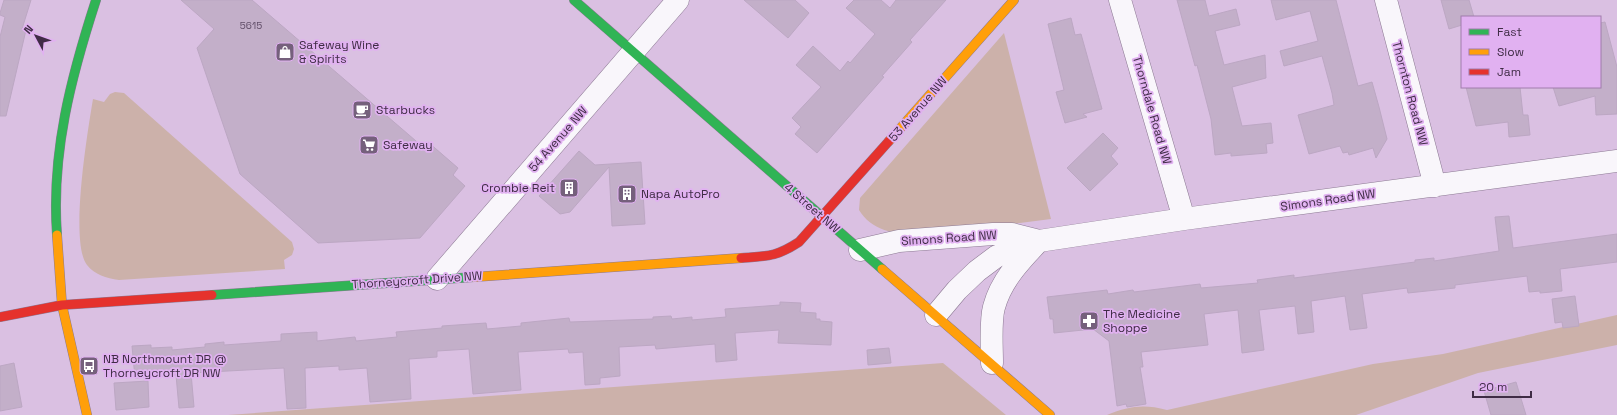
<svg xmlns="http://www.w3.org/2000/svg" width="1617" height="415" font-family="'Space Grotesk',sans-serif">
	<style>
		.green { fill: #ccb1aa }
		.building { fill: #c3afc9; stroke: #bca7c3 }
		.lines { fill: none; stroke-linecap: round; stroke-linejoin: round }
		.street-casing { stroke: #8c7993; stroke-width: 23 }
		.fast-casing { stroke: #8c7993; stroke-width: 10 }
		.slow-casing { stroke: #8c7993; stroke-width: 10 }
		.jam-casing { stroke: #8c7993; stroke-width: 10 }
		.street { stroke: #f9f6fb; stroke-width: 22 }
		.fast { stroke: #30b455; stroke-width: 9 }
		.slow { stroke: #ff9f0a; stroke-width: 9 }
		.jam { stroke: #e5322d; stroke-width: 9 }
		.labels { text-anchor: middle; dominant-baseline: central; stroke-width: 3.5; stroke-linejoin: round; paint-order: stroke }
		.number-label { font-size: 10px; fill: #614e68 }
		.poi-label { font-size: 12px; fill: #3f2c45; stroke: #e1b1f1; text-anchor: start }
		.street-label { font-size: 12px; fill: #3f2c45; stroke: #e1b1f1 }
	</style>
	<rect width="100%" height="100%" fill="#dac0e2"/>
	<path class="green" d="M1004 33 1051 219 916 236C894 234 871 230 859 210L860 198Z
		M115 92 124 93 292 242 294 249 292 255 284 260 285 269 119 280C106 278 95 275 87 265 69 242 88 129 93 99L104 102 110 94Z
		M1617 315V345L1478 373 1356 415H1107C1129 406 1144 404 1167 410L1373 364 1443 354Z
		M943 363 1006 415H228Z"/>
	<path class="building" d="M4 0H31L22 29 26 30 6 116H0V37L5 17 0 15V13Z
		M181 0H252L423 147 428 142 458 168 453 175 465 186 420 238 318 243 240 174 197 48 214 29Z
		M744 0H795L809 13 788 38Z
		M854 0H881L890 8 896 0H946L910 40 912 42 882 76 884 77 817 153 795 134 801 127 792 118 821 87 796 65 813 46 840 71 848 61 850 63 875 34 846 8Z
		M1177 0H1205L1209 16 1236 9 1240 25 1215 31 1224 65 1265 55 1266 78 1232 87 1242 126 1271 123 1273 143 1266 144 1267 153 1231 156V153L1215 155 1211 119 1197 65 1195 66Z
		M1271 0H1336L1358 86 1372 82 1379 107 1387 139 1376 158 1373 148 1349 155 1348 152 1343 153 1340 146 1309 154 1298 115 1334 105 1332 93 1322 56 1284 66 1280 51 1318 41 1310 11 1276 20Z
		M1441 0H1469L1474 17H1462V25L1449 29Z
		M1071 18 1075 35 1081 34 1102 109 1083 114 1087 117 1065 123 1056 92 1064 90 1048 24Z
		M1605 22 1617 67V114L1596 115 1595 96 1559 106 1553 87H1600V23Z
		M1466 87H1520L1523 115H1528L1530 135 1509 137 1508 122 1476 126Z
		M1103 133 1118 148 1111 156 1118 164 1090 191 1067 168Z
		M579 151 595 165 641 162 645 224 612 226 609 167 570 212 560 214 539 196Z
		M1509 216 1513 248 1617 234V262L1560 269 1562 291 1540 293V291L1529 292 1527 276 1455 285V288L1408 293 1407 288 1362 294 1367 328 1350 330 1345 296 1311 301 1314 332 1298 334 1295 306 1259 310 1264 350 1242 353 1238 310 1204 314 1208 345 1141 352 1143 367H1140L1146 404 1127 407 1126 404 1117 406 1109 341 1093 329 1054 333 1053 319H1050L1047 297 1107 290 1108 294 1133 290 1134 292 1200 284 1201 288 1258 283 1257 280 1294 275V278L1415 262V260L1434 258V261L1499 251 1495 217Z
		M1575 296 1579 326 1563 328 1562 322 1555 323 1552 299Z
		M780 302 801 303 800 312 816 313V319H820V321L832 322 831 345 778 343 779 330 735 333 737 360 716 362 715 344 656 349 655 345 619 347 620 376 600 378V384L585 385 583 352 569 353 568 349 518 352 521 390 473 394 469 349 437 351V357L409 359 411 399 370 402 367 368 339 370V366L305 368 306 408 287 409 284 368 191 373 194 407 179 408 176 375 135 378 132 346 151 345V348L172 347V350L205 347V344L224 342V345L281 341V334L317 332V341L355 337 356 341 397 337 396 332 442 328V326L486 323 487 329 521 326V323L569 318 570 322 653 319V317L671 316 672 319 692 317V320L726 317 725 309 780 305Z
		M889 348 891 363 868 365 867 350Z
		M14 363 22 407 0 411V366Z
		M148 381 149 407 116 410 114 383Z
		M1516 382 1526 415H1491L1484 391Z"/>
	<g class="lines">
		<g class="street-casing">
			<path id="street" d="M1120 0 1184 219
				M1386 0 1435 186
				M860 250 899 241 993 234H1012L1039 241
				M437 279 678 0
				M936 315 957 290 977 271 997 256 1039 241 1184 219 1617 161
				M992 363C992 347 990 321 994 307 1001 281 1019 262 1037 243"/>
		</g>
		<g class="fast-casing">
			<path id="fast" d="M574 0 882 269
				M57 235C51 153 71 77 96 0
				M212 295 474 277"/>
		</g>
		<g class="slow-casing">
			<path id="slow" d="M889 141 1014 0
				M57 235 62 305 87 415
				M882 269 1050 415
				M474 277 741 258"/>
		</g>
		<g class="jam-casing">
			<path id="jam" d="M741 258C768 256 776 257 799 242L889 141
				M0 317 62 305 212 295"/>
		</g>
		<use href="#street" class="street"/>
		<use href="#fast" class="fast"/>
		<use href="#slow" class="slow"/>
		<use href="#jam" class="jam"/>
	</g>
	<defs>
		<g id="shop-square" transform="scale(1)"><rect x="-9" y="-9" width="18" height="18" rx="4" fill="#75607c" stroke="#e1b1f1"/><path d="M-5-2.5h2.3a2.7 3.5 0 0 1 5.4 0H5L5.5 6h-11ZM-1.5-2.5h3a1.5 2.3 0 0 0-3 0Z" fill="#fff"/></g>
		<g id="cafe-square" transform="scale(1)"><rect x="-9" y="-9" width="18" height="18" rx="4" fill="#75607c" stroke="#e1b1f1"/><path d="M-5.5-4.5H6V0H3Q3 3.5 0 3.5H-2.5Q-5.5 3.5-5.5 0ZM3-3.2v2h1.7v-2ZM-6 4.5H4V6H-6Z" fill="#fff"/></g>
		<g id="supermarket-square" transform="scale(1)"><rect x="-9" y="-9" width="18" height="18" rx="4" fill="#75607c" stroke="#e1b1f1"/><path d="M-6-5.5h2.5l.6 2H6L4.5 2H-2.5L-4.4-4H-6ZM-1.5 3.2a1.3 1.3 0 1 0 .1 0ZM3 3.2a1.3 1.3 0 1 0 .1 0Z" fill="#fff"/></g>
		<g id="building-square" transform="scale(1)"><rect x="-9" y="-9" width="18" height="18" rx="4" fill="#75607c" stroke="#e1b1f1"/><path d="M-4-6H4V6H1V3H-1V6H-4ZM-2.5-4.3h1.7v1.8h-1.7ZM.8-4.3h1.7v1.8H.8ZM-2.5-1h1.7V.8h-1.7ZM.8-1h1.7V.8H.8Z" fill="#fff"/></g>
		<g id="pharmacy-square" transform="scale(1)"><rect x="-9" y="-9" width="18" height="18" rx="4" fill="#75607c" stroke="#e1b1f1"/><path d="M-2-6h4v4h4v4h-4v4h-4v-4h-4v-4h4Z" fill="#fff"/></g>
		<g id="bus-square" transform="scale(1)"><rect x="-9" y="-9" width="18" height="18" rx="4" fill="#75607c" stroke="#e1b1f1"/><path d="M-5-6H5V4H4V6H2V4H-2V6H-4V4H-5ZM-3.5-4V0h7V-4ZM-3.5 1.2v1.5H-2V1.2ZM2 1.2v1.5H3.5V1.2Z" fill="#fff"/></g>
	</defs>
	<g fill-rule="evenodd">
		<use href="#shop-square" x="285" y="52"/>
		<use href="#cafe-square" x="362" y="110"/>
		<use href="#supermarket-square" x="369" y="145"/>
		<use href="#building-square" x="569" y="188"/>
		<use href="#building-square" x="627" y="194"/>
		<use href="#pharmacy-square" x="1089" y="321"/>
		<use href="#bus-square" x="89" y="366"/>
	</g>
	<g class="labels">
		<g class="number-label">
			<text x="251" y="25">5615</text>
		</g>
		<g class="poi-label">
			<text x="299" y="45">Safeway Wine<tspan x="299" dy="14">&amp; Spirits</tspan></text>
			<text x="376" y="110">Starbucks</text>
			<text x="383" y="145">Safeway</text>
			<text x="555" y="188" text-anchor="end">Crombie Reit</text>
			<text x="641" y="194">Napa AutoPro</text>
			<text x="1103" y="314">The Medicine<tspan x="1103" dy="14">Shoppe</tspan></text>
			<text x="103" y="359">NB Northmount DR @<tspan x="103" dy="14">Thorneycroft DR NW</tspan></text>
		</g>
		<g class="street-label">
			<text transform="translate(1410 93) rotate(75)">Thornton Road NW</text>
			<text transform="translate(918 109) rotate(-49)">53 Avenue NW</text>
			<text transform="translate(1152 110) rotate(74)">Thorndale Road NW</text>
			<text transform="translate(558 139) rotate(-49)">54 Avenue NW</text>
			<text transform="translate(1328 200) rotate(-8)">Simons Road NW</text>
			<text transform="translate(812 208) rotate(41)">4 Street NW</text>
			<text transform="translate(949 238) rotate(-4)">Simons Road NW</text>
			<text transform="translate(417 280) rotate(-4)">Thorneycroft Drive NW</text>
		</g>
	</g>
	<rect x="1461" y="16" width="140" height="72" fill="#e1b1f1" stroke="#a07cac"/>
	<rect x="1469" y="29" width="20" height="6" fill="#30b455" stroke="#a07cac"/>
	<text x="1497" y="36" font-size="12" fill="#3f2c45">Fast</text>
	<rect x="1469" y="49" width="20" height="6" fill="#ff9f0a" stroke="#a07cac"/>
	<text x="1497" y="56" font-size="12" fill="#3f2c45">Slow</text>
	<rect x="1469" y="69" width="20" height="6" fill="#e5322d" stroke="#a07cac"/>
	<text x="1497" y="76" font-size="12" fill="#3f2c45">Jam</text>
	<g transform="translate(36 36) rotate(311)" stroke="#e1b1f1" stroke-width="3" paint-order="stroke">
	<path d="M0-3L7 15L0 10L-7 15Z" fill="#3f2c45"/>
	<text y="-6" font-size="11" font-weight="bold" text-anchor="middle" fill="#3f2c45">N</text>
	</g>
	<path d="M1473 391v6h58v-6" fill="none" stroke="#3f2c45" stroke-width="2"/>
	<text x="1479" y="391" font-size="12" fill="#3f2c45" stroke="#e1b1f1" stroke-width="3" paint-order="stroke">20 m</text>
</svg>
